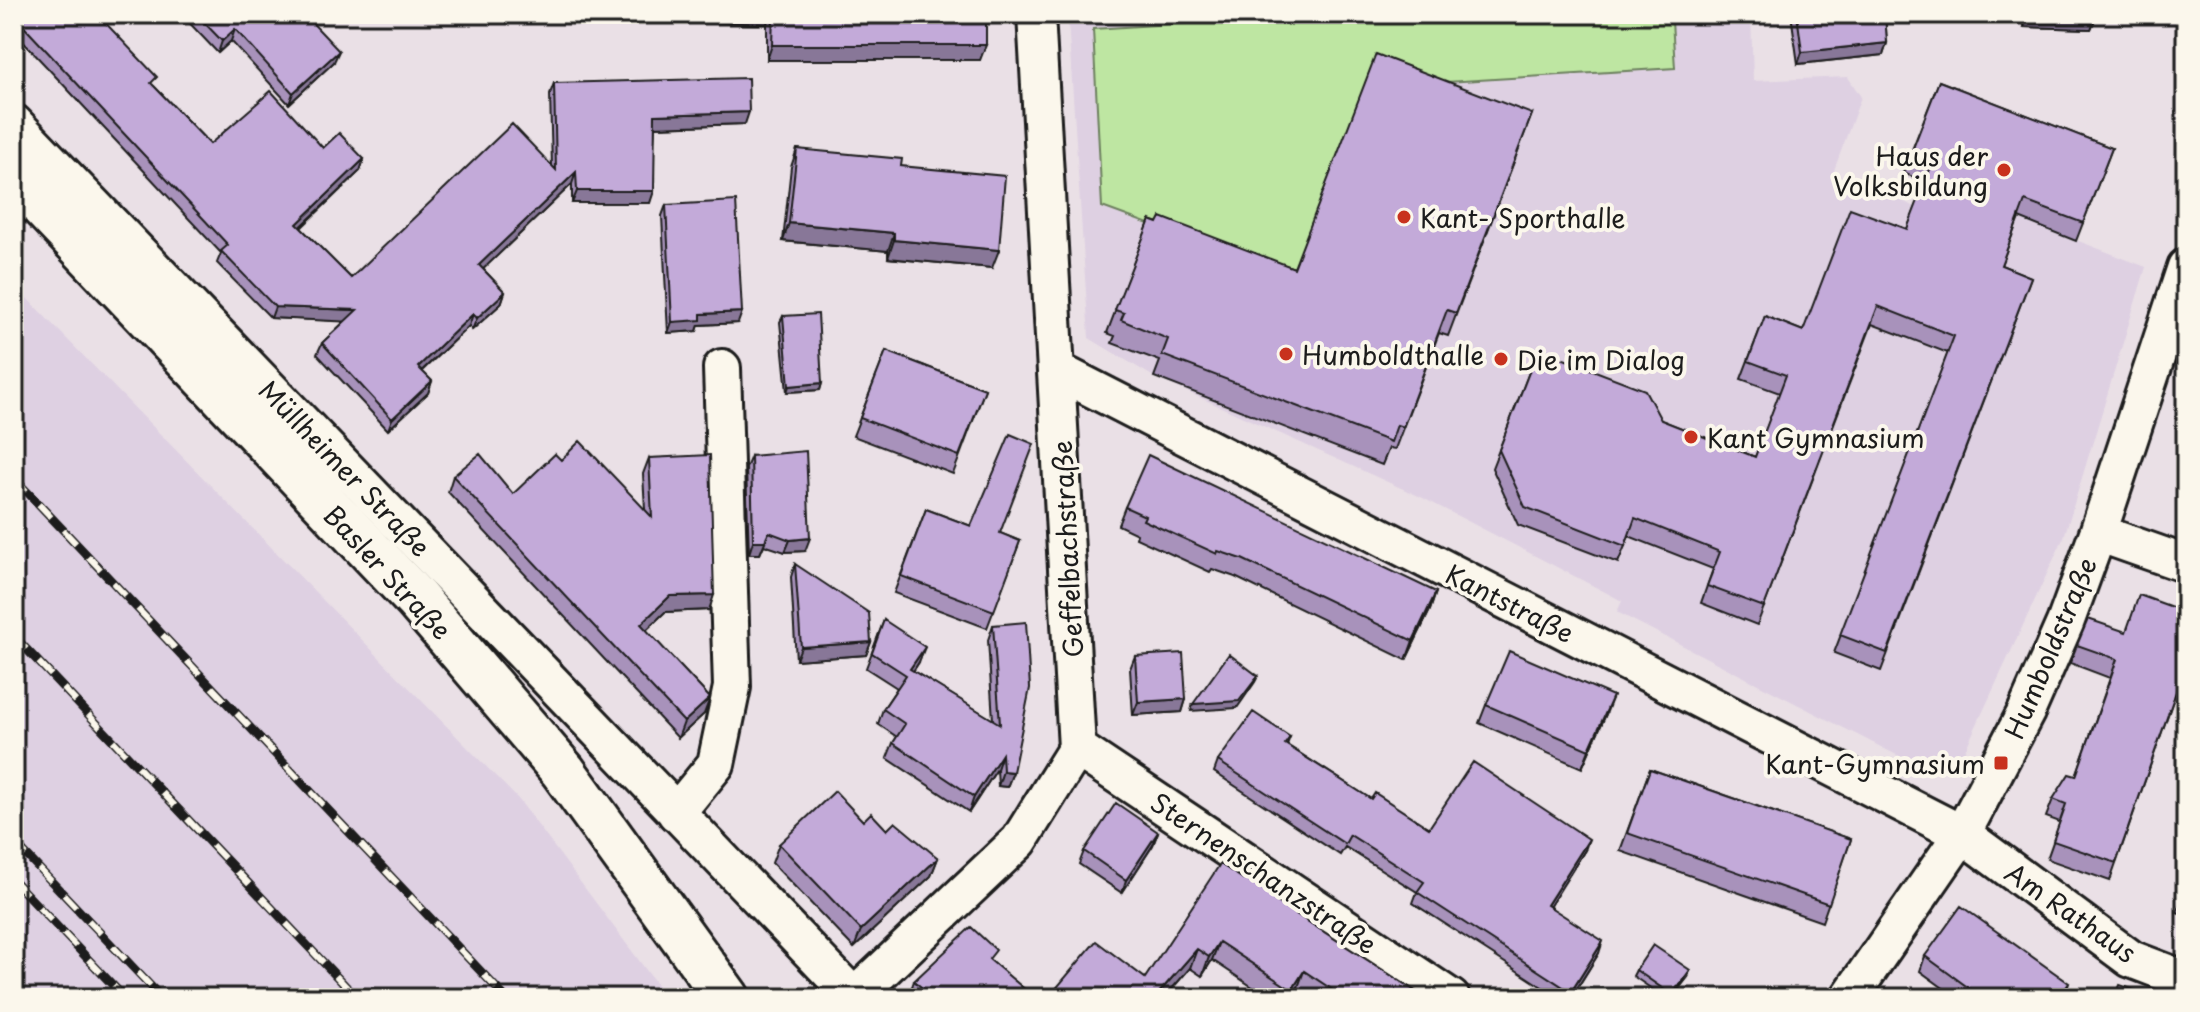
<svg xmlns="http://www.w3.org/2000/svg" width="2200" height="1012" font-family="'Playpen Sans',sans-serif">
	<style>
		.built { fill: #ded0e2 }
		.green { fill: #bee6a2; stroke: #6d815f; stroke-width: 2 }
		.lines { fill: none; stroke-linecap: round; stroke-linejoin: round }
		.street-casing { stroke: #1c1c1c; stroke-width: 42 }
		.primary-casing { stroke: #1c1c1c; stroke-width: 50 }
		.street { stroke: #fbf7ec; stroke-width: 36 }
		.primary { stroke: #fbf7ec; stroke-width: 44 }
		.rail-casing { stroke: #1c1c1c; stroke-width: 9 }
		.rail { stroke: #fbf7ec; stroke-width: 6; stroke-dasharray: 18; stroke-linecap: butt }
		.wall { fill: #a892bb; stroke: #1c1c1c; stroke-width: 2 }
		.shaded-wall { fill: #887798; stroke: #1c1c1c; stroke-width: 2 }
		.building { fill: #c3aad9; stroke: #1c1c1c; stroke-width: 2 }
		.poi-dot { fill: #c8321e; stroke: #fbf7ec; stroke-width: 3 }
		.labels { text-anchor: middle; dominant-baseline: central; stroke-width: 8; stroke-linejoin: round; paint-order: stroke }
		.poi-label { font-size: 26px; fill: #1c1c1c; stroke: #fbf7ec; text-anchor: start }
		.street-label { font-size: 26px; fill: #1c1c1c; stroke: #fbf7ec }
	</style>
	<rect width="100%" height="100%" fill="#eae0e6"/>
	<filter id="ink" filterUnits="userSpaceOnUse"><feTurbulence type="fractalNoise" baseFrequency=".0125" numOctaves="2"/><feDisplacementMap in="SourceGraphic" scale="16" xChannelSelector="R" yChannelSelector="G"/><feConvolveMatrix kernelMatrix="1 2 1 2 8 2 1 2 1" color-interpolation-filters="sRGB"/></filter>
	<g filter="url(#ink)">
		<path class="built" d="M1201 14H1751L1753 81 1848 77 1861 97 1833 173 1916 207 1926 182 2146 267 2064 537 1959 763 1924 769 1617 612 1622 601 1607 593 1421 497 1154 377 1089 338 1068 21Z
			M14 285 519 800 667 998H14Z"/>
		<path class="green" d="M1326 14H1751L1672 21 1675 68 1430 83 1291 276 1102 207 1093 29Z"/>
		<g class="lines">
			<g class="street-casing">
				<path id="street" d="M14 123 855 998
					M1058 371 1962 834 2131 959 2186 980
					M2098 533 2186 564
					M1077 748 1451 998
					M676 813 716 764 732 687 722 368
					M854 997 1019 841 1077 748 1036 14
					M1849 998 1962 834 2026 712 2065 623 2098 533 2186 267"/>
			</g>
			<g class="primary-casing">
				<path id="primary" d="M14 176 416 599 563 771 727 998"/>
			</g>
			<use href="#street" class="street"/>
			<use href="#primary" class="primary"/>
			<g class="rail-casing">
				<path id="rail" d="M14 478 506 998
					M14 636 357 998
					M14 842 162 998
					M14 881 125 998"/>
			</g>
			<use href="#rail" class="rail"/>
		</g>
		<path class="wall" d="M14 14 154 86 210 144 323 148 364 159 360 171 301 228 351 278 552 166 550 94 554 83 745 124 655 127 650 203H572V184L483 269 505 292 501 304 472 330 469 326 422 371 432 381 428 393 388 430 317 354 322 343 345 321 271 318 217 263 221 253 14 32Z
			M181 14H304L334 62 289 104 231 41 218 53Z
			M552 14H986L980 60H767V24L552 17Z
			M1791 14H1885L1887 43 1883 55 1798 64Z
			M2025 14H2097L2091 29 2024 27Z
			M1939 81 2112 148 2076 241 2019 218 2001 265 2031 277 1881 671 1834 653 1948 353 1872 324 1757 625 1701 603 1713 569 1629 536 1618 563 1518 525 1492 468 1538 349 1661 420 1755 457 1780 393 1741 379 1765 316 1803 331 1907 229 1926 182 1903 173Z
			M1532 114 1448 336 1439 333 1395 449 1389 448 1382 465 1154 377 1160 361 1112 343 1115 336 1107 333 1150 220 1294 268Z
			M797 149 901 166 992 268 888 258V251L783 241 791 167Z
			M666 205 738 323 699 325 697 331 668 333 662 216Z
			M783 316 822 383 820 390 787 392 780 322Z
			M886 351 985 389 953 474 853 436Z
			M751 456 805 551 785 552 764 545 760 554H749L746 468Z
			M649 458 709 610 665 612 646 630 710 698 704 714 678 738 448 492 453 476 513 494 561 460 645 509 643 474Z
			M1125 507 1436 592 1430 610 1406 660 1235 577 1212 569 1210 572 1136 538 1137 534 1118 525Z
			M926 509 971 526 1000 533 1020 541 987 628 894 593Z
			M795 564 871 642 866 655 796 660 791 577Z
			M884 620 919 662 913 671 993 720 988 640 993 625 1013 772 1007 787 998 786 997 769 969 812 887 758 893 743 897 737 878 724 883 709 897 688 866 668Z
			M2077 645 2186 663 2110 881 2047 859 2060 822 2046 817 2053 799 2076 776 2110 678 2070 663Z
			M1135 656 1186 699 1182 712 1133 715 1130 669Z
			M1486 705 1606 714 1582 768 1479 723Z
			M1290 737 1287 745 1371 799 1429 828 1585 850 1549 906 1599 953 1571 998H1559L1413 903 1417 892 1345 847 1340 855 1214 772 1218 761Z
			M1650 769 1851 839 1822 922 1620 851Z
			M863 821 887 830 938 858 931 876 854 948 772 863 779 844Z
			M1158 832 1153 845 1122 893 1079 864 1084 851Z
			M2186 886V915L2177 912Z
			M1278 902 1426 998H1310L1297 990 1292 998H1269L1212 960 1202 976 1190 968 1164 998H1048L1145 978Z
			M1925 956 2064 998H1957L1920 971Z
			M992 962 1035 998H908L914 981Z
			M1636 970 1688 977 1672 998H1665L1633 976Z"/>
		<path class="shaded-wall" d="M553 14H770L767 24 552 17Z
			M2029 14H2097L2091 29 2024 27Z
			M235 29 231 41 218 53 222 41Z
			M1887 43 1883 55 1798 64 1802 52Z
			M772 45H986L980 60H767Z
			M339 51 334 62 289 104 293 93Z
			M749 112 745 124 651 127 655 115Z
			M364 159 360 171 292 235 297 224Z
			M576 172 572 184 475 277 479 265Z
			M577 191H654L650 203H572Z
			M789 223 894 233 888 251 783 241Z
			M894 240 999 250 992 268 888 258Z
			M505 292 501 304 472 330 477 318Z
			M275 307 357 310 353 322 271 318Z
			M742 312 738 323 699 325 697 331 668 333 672 322 701 314Z
			M473 314 469 326 414 378 418 367Z
			M432 381 428 393 388 430 392 419Z
			M822 383 820 390 787 392 789 386Z
			M769 532 760 554H749L753 541Z
			M810 538 805 551 785 552 790 540Z
			M1436 592 1430 610 1406 660 1413 641Z
			M714 595 709 610 665 612 636 640 641 624 670 596Z
			M871 642 866 655 796 660 801 647Z
			M925 647 919 662 905 684 910 669Z
			M1258 676 1255 682 1237 708 1191 711 1193 704Z
			M1613 696 1606 714 1582 768 1589 750Z
			M710 698 704 714 678 738 684 722Z
			M1186 699 1182 712 1133 715 1138 702Z
			M1002 754 997 769 969 812 974 797Z
			M1003 771 1013 772 1007 787 998 786Z
			M1158 832 1153 845 1122 893 1126 880Z
			M1589 839 1585 850 1543 917 1547 905Z
			M938 858 931 876 854 948 861 930Z
			M1603 941 1599 953 1571 998H1569L1571 992Z
			M1219 942 1212 960 1202 976 1209 957Z
			M1197 949 1190 968 1164 998H1156L1157 995Z
			M1690 970 1688 977 1671 998 1672 995Z
			M1304 971 1297 990 1292 998H1289L1292 990Z
			M2069 983 2064 998H2059Z"/>
		<path class="building" d="M14 14H97L157 77 151 83 210 144 271 91 323 148 339 133 364 159 297 224 351 278 512 124 556 170 554 83 748 78 749 112 655 115 654 191H577L576 172 479 265 505 292 477 318 473 314 418 367 432 381 392 419 322 343 357 310 275 307 221 251 228 245 14 16Z
			M196 14H304L339 51 293 93 235 29 222 41Z
			M773 14H986V45H772Z
			M1797 14H1885L1887 43 1802 52Z
			M1376 54 1532 114 1456 313 1447 310 1403 427 1397 425 1391 442 1162 355 1168 339 1121 320 1124 313 1115 310 1150 220 1158 223 1161 217 1294 268Z
			M1939 81 2112 148 2083 223 2025 201 2001 265 2031 277 1887 653 1840 635 1954 336 1878 306 1764 607 1707 586 1720 552 1635 518 1625 546 1525 507 1499 450 1538 349 1645 390 1661 420 1755 457 1786 375 1748 361 1765 316 1803 331 1850 208 1907 229 1932 164 1910 156Z
			M797 149 902 159 901 166 1005 176 999 250 894 240V233L789 223Z
			M736 201 742 312 701 314V320L672 322 666 205Z
			M818 314 822 383 789 386 783 316Z
			M886 351 985 389 959 456 860 418Z
			M1010 434 1034 444 1000 533 1020 541 994 611 901 576 926 509 971 526Z
			M580 441 652 517 649 458 710 455 714 595 670 596 641 624 710 698 684 722 453 476 480 454 513 494 555 454 561 460Z
			M806 451 810 538 790 540 769 532 765 541H753L751 456Z
			M1148 455 1436 592 1413 641 1242 559 1218 551 1217 554 1143 520 1145 516 1125 507Z
			M795 564 869 613 871 642 801 647Z
			M2139 595 2186 612V663L2116 863 2053 841 2066 804 2053 799 2069 774 2076 776 2117 659 2077 645 2088 619 2126 632Z
			M884 620 925 647 910 669 1000 724 993 625 1026 622 1030 688 1013 772 1003 771 1002 754 974 797 893 743 905 724 883 709 906 675 872 653Z
			M1509 651 1613 696 1589 750 1486 705Z
			M1183 653 1186 699 1138 702 1135 656Z
			M1229 654 1258 676 1239 701 1193 704Z
			M1253 712 1290 737 1285 744 1371 799 1375 793 1429 828 1473 762 1589 839 1547 905 1603 941 1571 992 1417 892 1424 882 1350 835 1345 844 1218 761Z
			M1650 769 1851 839 1829 904 1627 833Z
			M835 791 863 821 871 813 887 830 895 822 938 858 861 930 779 844Z
			M1116 803 1158 832 1126 880 1084 851Z
			M1220 864 1245 880 1251 870 1282 891 1276 901 1426 998H1345L1304 971 1292 990 1219 942 1209 957 1197 949 1157 995 1155 993 1151 998H1048L1096 941 1145 978Z
			M1961 906 2069 983 2059 998H1968L1973 991 1925 956Z
			M971 927 996 950 989 959 1035 998H934L914 981Z
			M1653 945 1690 970 1672 995 1636 970Z
			M2120 985 2158 998H2115Z"/>
	</g>
	<g class="poi-dot">
		<circle cx="2004" cy="170" r="8"/>
		<circle cx="1404" cy="217" r="8"/>
		<circle cx="1286" cy="354" r="8"/>
		<circle cx="1501" cy="359" r="8"/>
		<circle cx="1691" cy="437" r="8"/>
		<rect x="1993" y="755" width="16" height="16" rx="4"/>
	</g>
	<g class="labels">
		<g class="poi-label">
			<text x="1988" y="155" text-anchor="end">Haus der<tspan x="1988" dy="30">Volksbildung</tspan></text>
			<text x="1420" y="217">Kant- Sporthalle</text>
			<text x="1302" y="354">Humboldthalle</text>
			<text x="1517" y="359">Die im Dialog</text>
			<text x="1707" y="437">Kant Gymnasium</text>
			<text x="1985" y="763" text-anchor="end">Kant-Gymnasium</text>
		</g>
		<g class="street-label">
			<text transform="translate(345 468) rotate(46)">Müllheimer Straße</text>
			<text transform="translate(1067 549) rotate(-93)">Geffelbachstraße</text>
			<text transform="translate(388 572) rotate(47)">Basler Straße</text>
			<text transform="translate(1510 603) rotate(27)">Kantstraße</text>
			<text transform="translate(2050 648) rotate(-67)">Humboldstraße</text>
			<text transform="translate(1264 873) rotate(34)">Sternenschanzstraße</text>
			<text transform="translate(2071 912) rotate(35)">Am Rathaus</text>
		</g>
	</g>
	<rect width="2200" height="1012" fill="none" stroke="#fbf7ec" stroke-width="48"/>
	<rect x="24" y="24" width="2152" height="964" fill="none" stroke="#1c1c1c" stroke-width="3" filter="url(#ink)"/>
</svg>
